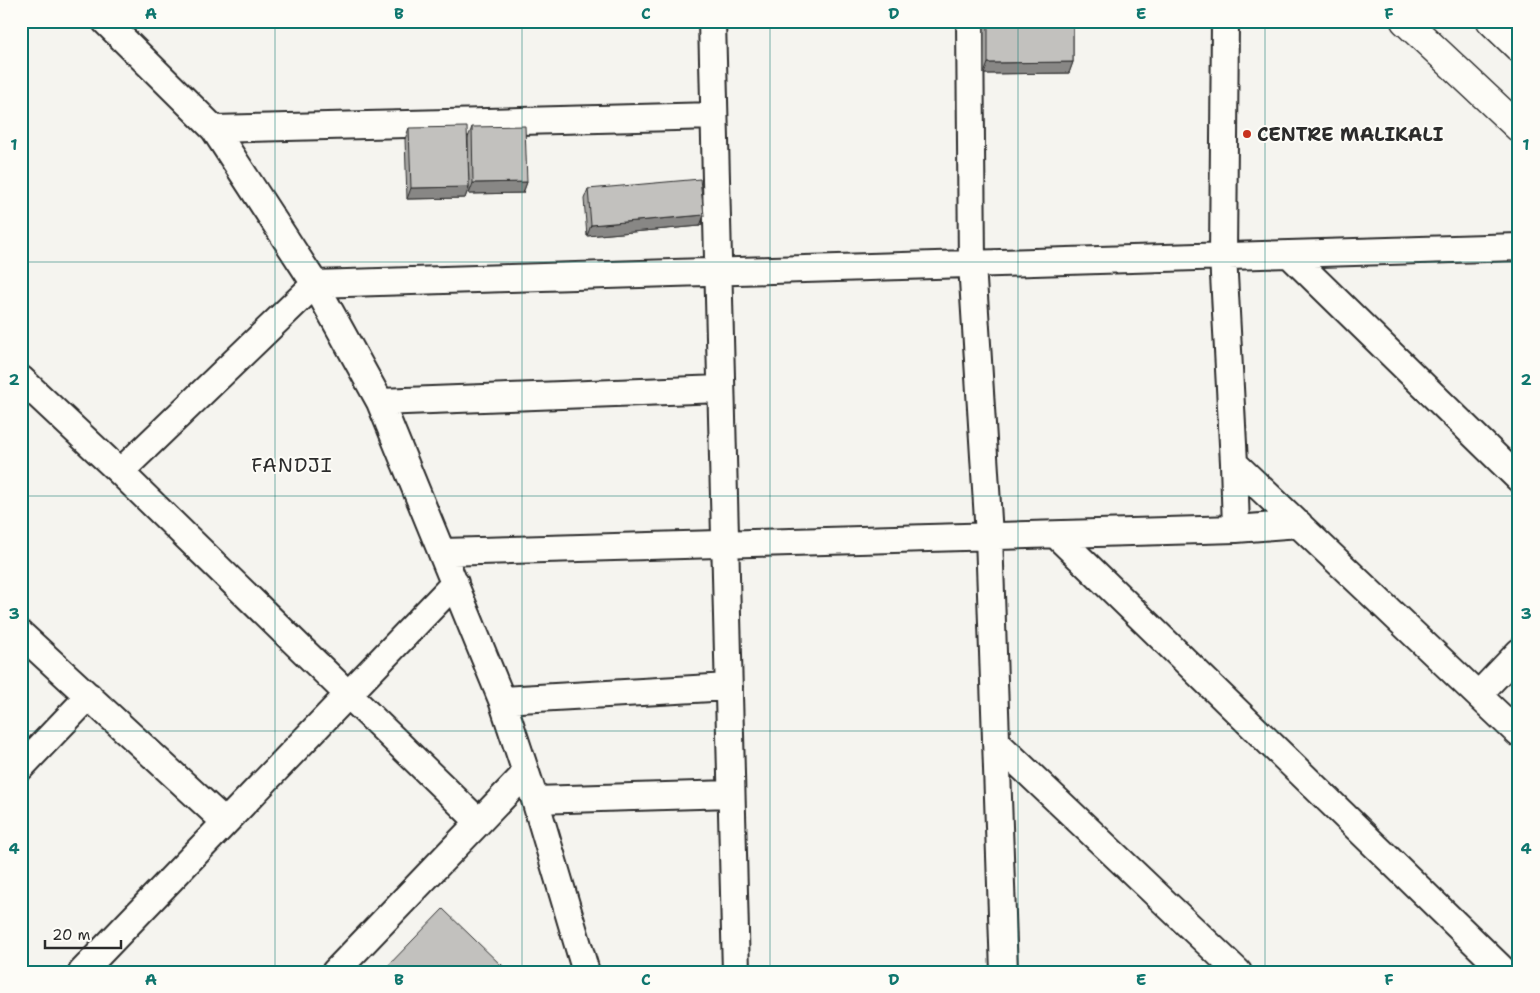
<svg xmlns="http://www.w3.org/2000/svg" width="1540" height="993" font-family="'Shantell Sans',sans-serif">
	<style>
		.lines { fill: none; stroke-linecap: round; stroke-linejoin: round }
		.minor-casing { stroke: #2b2b2b; stroke-width: 30 }
		.tertiary-casing { stroke: #2b2b2b; stroke-width: 31 }
		.minor { stroke: #fdfcf7; stroke-width: 26 }
		.tertiary { stroke: #fdfcf7; stroke-width: 28 }
		.wall { fill: #a7a6a3; stroke: #2b2b2b }
		.shaded-wall { fill: #888785; stroke: #2b2b2b }
		.building { fill: #c2c1be; stroke: #2b2b2b }
		.grid { fill: none; stroke: #0f766e; stroke-width: 1; stroke-opacity: 0.55 }
		.poi-dot { fill: #c8321e; stroke: #fdfcf7; stroke-width: 2 }
		.labels { text-anchor: middle; dominant-baseline: central; stroke-width: 4; stroke-linejoin: round; paint-order: stroke }
		.poi-label { font-size: 19px; font-weight: bold; fill: #2b2b2b; stroke: #fdfcf7; text-anchor: start }
		.neighbourhood-label { font-size: 20px; letter-spacing: 1px; fill: #2b2b2b; stroke: #fdfcf7 }
		.neatline { fill: none; stroke: #0f766e; stroke-width: 2 }
		.grid-label { font-size: 16px; text-anchor: middle; font-weight: bold; fill: #0f766e }
	</style>
	<rect width="100%" height="100%" fill="#f5f4ef"/>
	<filter id="ink" filterUnits="userSpaceOnUse"><feTurbulence type="fractalNoise" baseFrequency=".02" numOctaves="2"/><feDisplacementMap in="SourceGraphic" scale="10" xChannelSelector="R" yChannelSelector="G"/><feConvolveMatrix kernelMatrix="1 2 1 2 8 2 1 2 1" color-interpolation-filters="sRGB"/></filter>
	<g filter="url(#ink)">
		<g class="lines">
			<g class="minor-casing">
				<path id="minor" d="M105 21 214 129 315 284 380 402 502 700 535 800 586 972
					M712 21 736 972
					M970 21 972 264 989 536 1004 972
					M1225 21 1223 256 1234 463 1236 529
					M214 129 714 116
					M1289 254 1519 479
					M21 379 120 472 479 822
					M380 402 721 389
					M1234 463 1519 734
					M120 472 315 284 1519 247
					M1056 535 1505 972
					M443 552 1236 529 1299 524
					M21 634 225 822
					M1478 695 1519 652
					M502 700 729 687
					M996 742 1238 972
					M21 767 89 696
					M535 800 731 794
					M82 972 455 583
					M335 972 525 774"/>
			</g>
			<g class="tertiary-casing">
				<path id="tertiary" d="M1405 21 1519 128
					M1491 21 1519 48"/>
			</g>
			<use href="#minor" class="minor"/>
			<use href="#tertiary" class="tertiary"/>
		</g>
		<path class="wall" d="M984 21H1073V62L1069 73 984 74Z
			M472 127 527 182 523 193 469 194 468 138Z
			M409 128 469 187 465 198 407 199 405 139Z
			M588 189 704 215 700 226 587 236 584 199Z"/>
		<path class="shaded-wall" d="M1073 62 1069 73 984 74 988 63Z
			M527 182 523 193 469 194 473 183Z
			M469 187 465 198 407 199 411 188Z
			M704 215 700 226 587 236 591 225Z"/>
		<path class="building" d="M988 21H1073V62L988 63Z
			M525 126 527 182 473 183 472 127Z
			M467 127 469 187 411 188 409 128Z
			M700 179 704 215 591 225 588 189Z
			M443 909 504 968 500 972H382Z
			M501 964 509 972H503L504 968Z"/>
	</g>
	<path class="grid" d="M275 21V972M522 21V972M770 21V972M1018 21V972M1265 21V972M21 262H1519M21 496H1519M21 731H1519"/>
	<circle class="poi-dot" cx="1247" cy="134" r="5"/>
	<g class="labels">
		<g class="poi-label">
			<text x="1257" y="134">CENTRE MALIKALI</text>
		</g>
		<g class="neighbourhood-label">
			<text x="292" y="465">FANDJI</text>
		</g>
	</g>
	<rect width="1540" height="993" fill="none" stroke="#fdfcf7" stroke-width="55"/>
	<path d="M45 940v8h76v-8" fill="none" stroke="#2b2b2b" stroke-width="2.5"/>
	<text x="52" y="940" font-size="15" fill="#2b2b2b" stroke="#fdfcf7" stroke-width="4" paint-order="stroke">20 m</text>
	<rect x="28" y="28" width="1484" height="938" class="neatline"/>
	<g class="grid-label">
		<text x="151" y="19">A</text>
		<text x="399" y="19">B</text>
		<text x="646" y="19">C</text>
		<text x="894" y="19">D</text>
		<text x="1141" y="19">E</text>
		<text x="1389" y="19">F</text>
		<text x="14" y="150">1</text>
		<text x="1526" y="150">1</text>
		<text x="14" y="385">2</text>
		<text x="1526" y="385">2</text>
		<text x="14" y="619">3</text>
		<text x="1526" y="619">3</text>
		<text x="14" y="854">4</text>
		<text x="1526" y="854">4</text>
		<text x="151" y="985">A</text>
		<text x="399" y="985">B</text>
		<text x="646" y="985">C</text>
		<text x="894" y="985">D</text>
		<text x="1141" y="985">E</text>
		<text x="1389" y="985">F</text>
	</g>
</svg>
